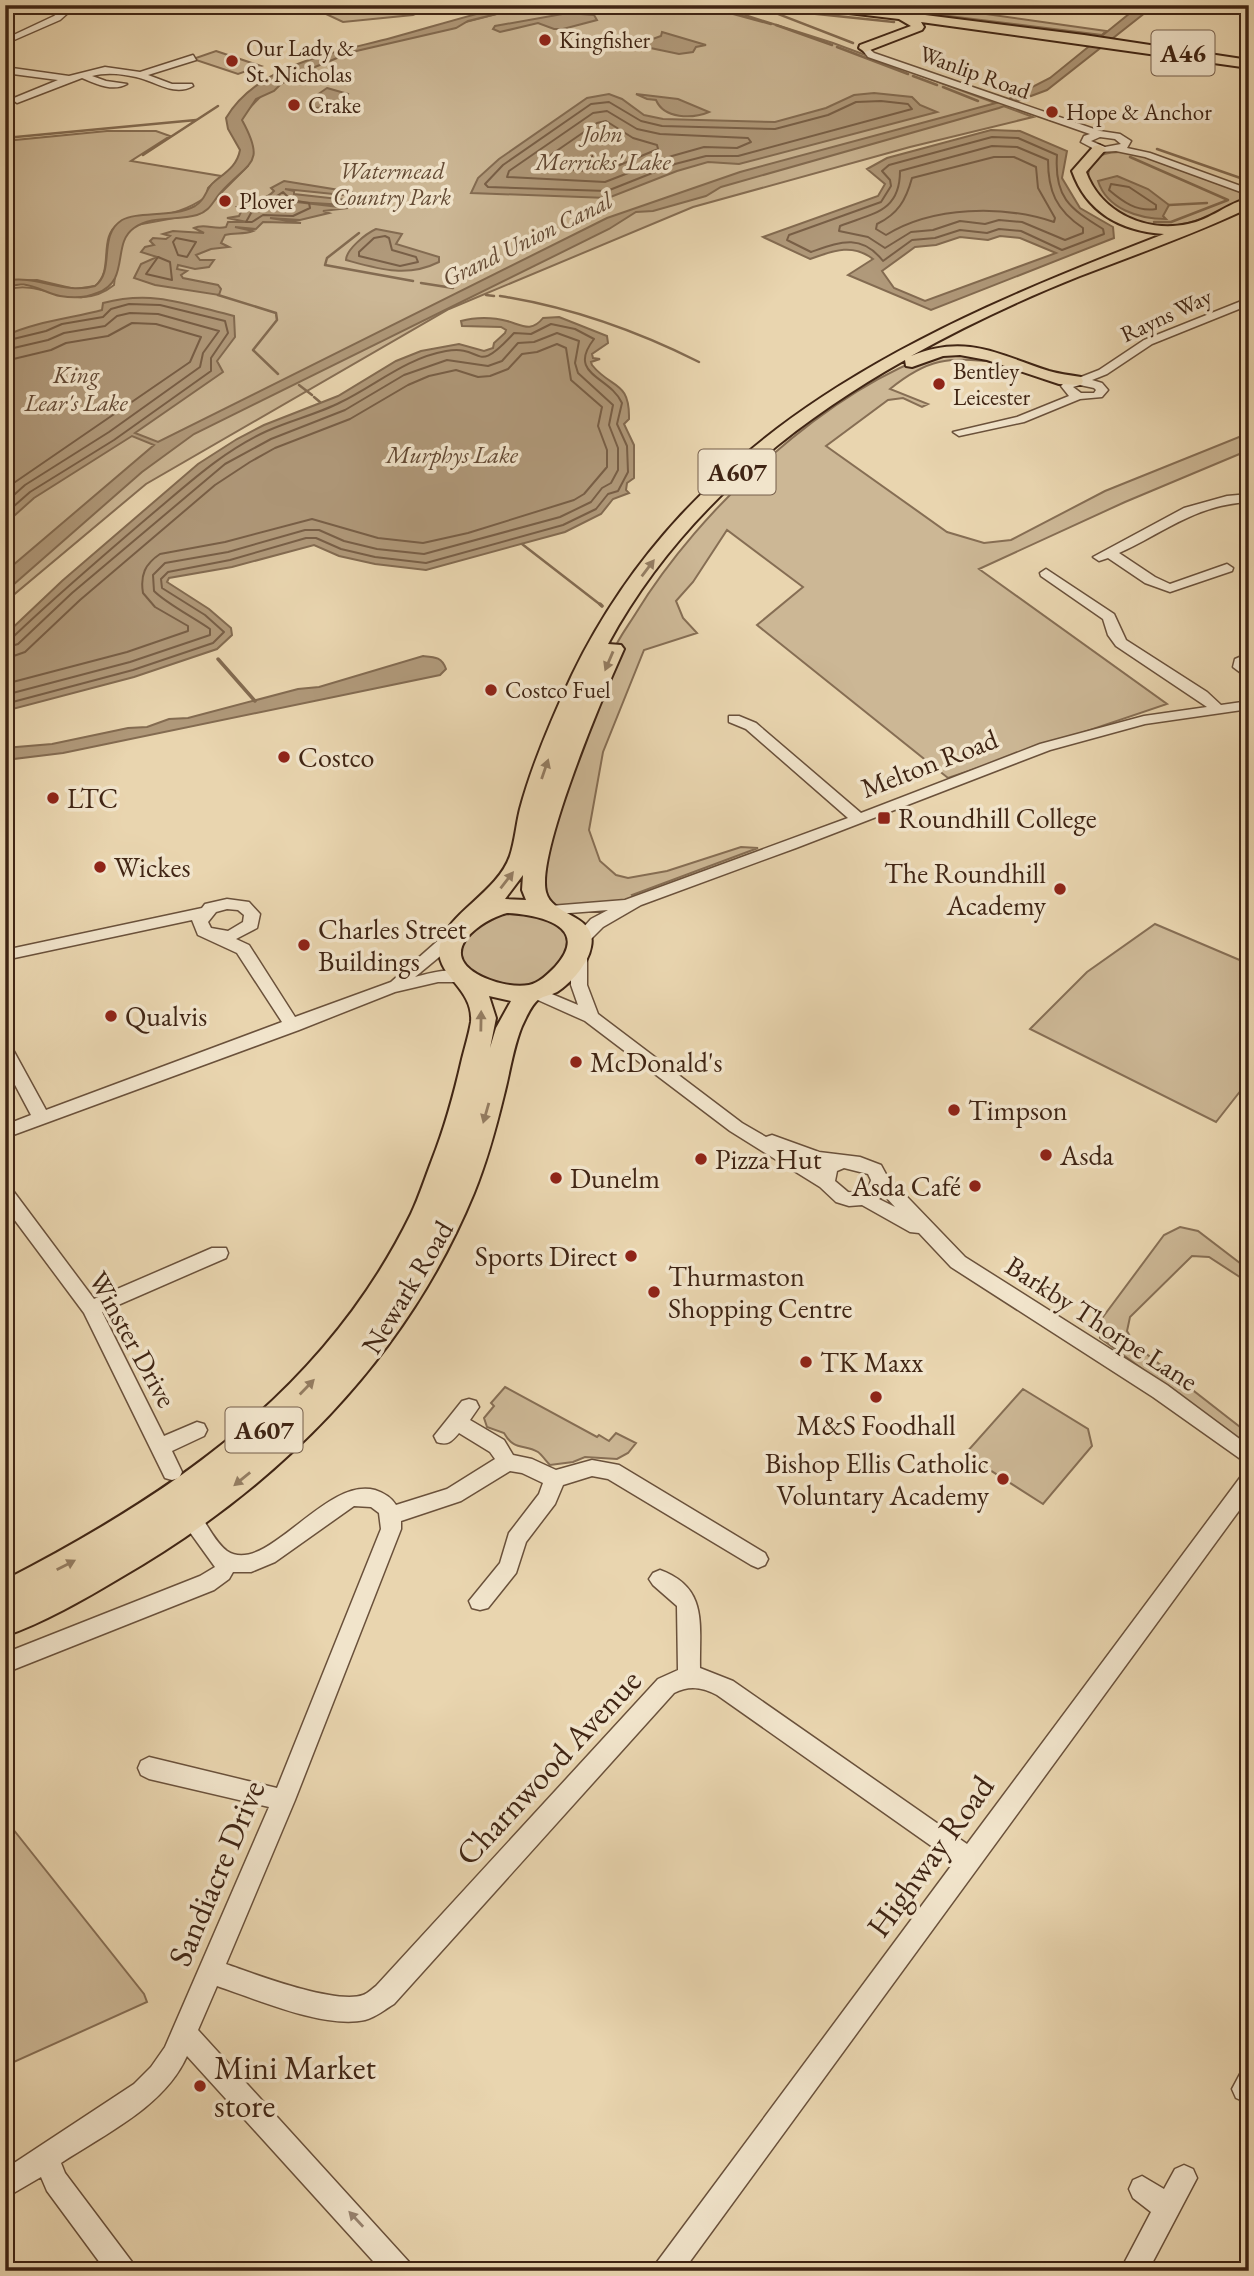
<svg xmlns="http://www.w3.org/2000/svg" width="1254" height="2276" font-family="'EB Garamond',serif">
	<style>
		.green { fill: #ccb795; stroke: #866e54; stroke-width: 2 }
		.water { fill: #b0997a; stroke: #836b51; stroke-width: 2; fill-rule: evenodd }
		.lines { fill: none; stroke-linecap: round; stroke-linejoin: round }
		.shore { stroke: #785f47; stroke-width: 2 }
		.stream-far1 { stroke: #836b51; stroke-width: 2.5 }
		.stream { stroke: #836b51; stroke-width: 3.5 }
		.minor-casing { stroke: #6a513b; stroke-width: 3 }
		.highway-casing { stroke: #402514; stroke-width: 4 }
		.minor { fill: #f1e4cb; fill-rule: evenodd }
		.highway { fill: #e9d5af; fill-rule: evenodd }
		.oneway { fill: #947d62 }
		.oneway2 { fill: #988470 }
		.poi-dot { fill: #8f2418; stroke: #f1e4cb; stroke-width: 2.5 }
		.labels { text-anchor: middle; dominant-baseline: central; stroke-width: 7; stroke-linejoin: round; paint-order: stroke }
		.far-poi-label { font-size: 23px; fill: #402514; stroke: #f1e4cb; text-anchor: start }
		.far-street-label { font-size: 23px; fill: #402514; stroke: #f1e4cb }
		.far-park-label { font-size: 23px; font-style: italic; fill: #634a34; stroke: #f1e4cb }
		.far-water-label { font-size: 24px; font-style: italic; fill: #624833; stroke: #f1e4cb }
		.shield { fill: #f1e4cb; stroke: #755e4b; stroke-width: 2 }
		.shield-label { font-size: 26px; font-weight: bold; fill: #402514 }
		.poi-label { font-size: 28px; fill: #402514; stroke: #f1e4cb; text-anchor: start }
		.street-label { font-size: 28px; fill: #402514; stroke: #f1e4cb }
		.near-street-label { font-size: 33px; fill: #402514; stroke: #f1e4cb }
		.near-poi-label { font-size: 33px; fill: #402514; stroke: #f1e4cb; text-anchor: start }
	</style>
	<rect width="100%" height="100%" fill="#e9d5af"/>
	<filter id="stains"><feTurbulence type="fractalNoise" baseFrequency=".00286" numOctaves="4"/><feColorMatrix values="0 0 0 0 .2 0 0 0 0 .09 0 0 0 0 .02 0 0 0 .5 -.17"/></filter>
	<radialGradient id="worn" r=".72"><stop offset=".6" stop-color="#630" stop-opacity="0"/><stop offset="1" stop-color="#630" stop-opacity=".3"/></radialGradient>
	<path class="green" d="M435 5 413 15 343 22 309 6Z
		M531 5H714L833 43 1033 117 910 147 693 207 449 309 146 484 5 602V295L10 289C42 279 77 315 114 285L118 249 131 226 201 213 248 166 236 122 264 93 305 71 343 54Z
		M888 5H922L1106 31 1102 35 908 11Z
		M216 51 261 66 238 74 193 59Z
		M107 131H156L170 136 131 161 221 176 208 188 206 197C189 209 172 215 150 216 140 217 128 216 119 223 97 238 115 270 95 286L75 289 37 280 5 281V141Z
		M1123 152 1140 155 1249 195V198C1202 220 1166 240 1115 213 1105 208 1096 195 1088 187 1086 161 1097 151 1123 152Z
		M942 351 996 362C948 357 928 358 890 389L928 404 922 407 903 398 888 400 826 446 947 532 984 543 1011 540 1105 491 1249 433V450L1125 502 979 569 1167 704 948 778 757 625 803 587 727 530 693 582 676 601 683 618 697 633 644 650 603 752 589 830 600 861 616 875 628 878 667 871 741 847 758 848 632 895 636 901 553 911 580 940 535 992 469 980 452 943 459 931 526 906C561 825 580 736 612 654 617 640 628 626 636 613 699 510 826 389 942 351Z
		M1155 924 1249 964V1080L1216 1122 1030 1029 1087 972Z
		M1180 1227 1198 1231 1249 1270V1283L1209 1257 1192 1256 1130 1317 1127 1331 1135 1345 1249 1434V1447L1100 1338V1321L1164 1235Z
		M505 1387 597 1437 599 1435 609 1441 616 1433 636 1443 628 1453 617 1459 585 1457 573 1462 550 1465C546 1461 542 1455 538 1452 524 1444 514 1451 504 1433L487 1427 484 1418 494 1406 491 1403Z
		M1023 1389 1088 1429 1092 1446 1043 1504 965 1454Z
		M5 1819 144 1994 147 2002 5 2066Z"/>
	<path class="water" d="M511 5H533L468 21 456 28 352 52 305 71 283 82 274 91 256 99 242 120C266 164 250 161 223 190 213 200 211 211 197 215 177 221 152 215 134 228 111 244 131 281 97 293 86 298 72 298 60 296 43 293 21 275 5 291V281C36 274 64 295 95 286 116 270 97 236 122 220 138 211 173 218 195 206 207 199 205 189 214 182 226 172 237 166 240 150L228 129 226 118C258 64 334 53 391 38 431 27 470 15 511 5Z
		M1140 5H1155L1047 90 999 108 721 187 706 196 653 211 636 212 609 229 194 434 142 472 5 592V572L154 445 132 436 34 498 5 524V336C33 322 72 318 102 310L103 303C153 290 185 304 234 316L235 337 217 361 223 372 135 433 158 442 607 218 740 172 1007 100 1050 78Z
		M568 13 594 15 597 20 563 29H554L538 23 500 32 493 29 495 26Z
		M662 32 706 45 696 47 693 52 679 54 641 46 639 44 661 36Z
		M327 88 348 94 343 107 310 108 307 102Z
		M874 93 912 97 920 105 937 112 739 164 708 162 677 171 608 198 471 193 478 178 499 159 587 98 609 94 622 99 644 115 663 119 775 122 826 108 854 95Z
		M636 94 678 99 709 112C692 119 664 119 656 100L647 99Z
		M991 130 1020 131 1067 151 1062 178 1080 208 1113 227 1114 238 931 310 848 275 873 259C852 243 833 251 810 259L763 237 878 196 885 184 867 169 887 158ZM1000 236 1020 238 1056 253 925 301 894 288 882 271 915 247 936 245 960 237 988 240Z
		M1117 176 1148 189 1169 205 1163 216 1166 219C1139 219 1107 209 1098 181Z
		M284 181 351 192 343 195 285 189 294 191V194L348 200 346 205 296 202 348 208 323 211 329 213 300 220 270 218 301 223 263 222 256 229 235 227 253 231C243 235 235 232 225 235L221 243 229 247 211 249 196 255 200 260H214L209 267 195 269 178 265 177 269 187 271 181 275 183 278 218 285 221 289 219 295 155 285 134 278 141 264 157 257 141 252 145 247 154 245 150 241 153 238 166 239 170 236 163 234 173 231 204 233 194 228C204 223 215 230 226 227L228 222H247L227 218 239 216 241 212 237 207H246L249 201C260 197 266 200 274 191L271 188Z
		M376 229 402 234 396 244 439 257V262C407 278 379 269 346 260 346 250 365 234 376 229Z
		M559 317 607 336 608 343 592 354 593 358 600 359 591 362 592 365C611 389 630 380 629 419L624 424 634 445V478L627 483 626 490 629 493 613 499 601 514 565 532 426 570 375 564 339 556 314 545 232 567 169 578 167 582 209 609 231 628 232 635 217 649 134 677 5 711V635L62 581 198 464 237 439 264 425 338 396 396 361 421 351 459 344 484 351 493 348 494 343 505 333 506 330 501 327 462 326 461 321C475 317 493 317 507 321 522 325 531 333 543 318Z
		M423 656C435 657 442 657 446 669L440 675 63 753 5 760V748L52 744 128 728 147 727 169 719 188 718 298 689 319 687Z"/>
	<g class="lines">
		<path class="shore" d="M881 101 908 104 912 109 738 156H706L675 164 607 191 488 187 485 184 503 165 591 104 609 102 641 121 662 126 775 129 828 115 856 102Z
			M607 111 637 129 660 134 748 138 751 142 737 148 704 147 672 156 605 182 507 177 509 171 593 113Z
			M606 121 633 138 657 145 658 149 603 172 539 168V163L597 123Z
			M992 137 1018 138 1057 155C1054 197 1069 208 1103 229L1104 234 1062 250 1021 231 999 229 987 233 960 230 935 238 912 240 883 261C861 233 840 242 811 252L787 240 789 235 881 202 891 186 890 180 882 171 889 165Z
			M992 146 1017 147 1048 160C1048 191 1056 210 1083 228V233L1065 240 1022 222 999 220 985 224 960 221 933 230 911 232 885 248 868 237 839 231 840 226C873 213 900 212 900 171Z
			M994 157H1014L1036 167 1038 188 1055 218 1054 222C1003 205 933 206 886 235L876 229 877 224C898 214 906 200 912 178Z
			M1111 184 1129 187 1156 205V209C1137 212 1123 202 1109 190Z
			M283 192 291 200 309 203 310 208 293 216 263 215 252 222H246L251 213Z
			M385 236 389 238 392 250 416 257 418 262 400 266 359 256V252L374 238Z
			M176 238 196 242 187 257 178 255 173 242Z
			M158 257 170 262 172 280 146 274Z
			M5 341 46 331 62 324 103 317 111 309 129 304 160 305 225 321 228 333 211 358V371L114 440 30 492 5 514
			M5 350 48 340 64 333 105 326 117 316 130 313 158 314 219 331 203 353 200 367 109 432 25 485 5 503
			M5 361 51 350 66 343 108 336 132 323 156 324 201 337 190 362 5 489
			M5 639 13 637C58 594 105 554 152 514 189 483 223 451 267 431 291 420 318 414 341 402 376 385 406 358 446 351 485 344 473 378 514 333L531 334 551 324 575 329 594 339C566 375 610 376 622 403L617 424 627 446 628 472 618 491 608 494 596 509 563 525 426 563 375 557 341 549 316 538H306L230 560 168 572 161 579 162 588 205 615 224 632 213 643 133 670 5 704
			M5 648 18 644 72 593 225 464 271 439 345 410 404 375 447 360 488 366 502 361 518 343 534 342 557 333 579 341 575 363 578 373 613 405 609 425 618 448V470L611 483 602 488 591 502 560 517 424 554 377 549 344 541 319 530H305L228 552 165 563 153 575 154 591C167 604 193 617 210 629V635L130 662 5 695
			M5 659 25 652 80 600 215 485 250 462 275 448 350 419 408 385 429 376 456 370 478 377 490 376 508 369 522 354 537 352 557 344 566 348 571 380 602 407 598 426 607 450V467L584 494 574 500 468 533 423 543 378 538 312 519 225 542 160 554C145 564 140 575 143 593L155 607 188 626V631L127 652 5 684"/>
		<path class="stream-far1" d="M701 5 771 24
			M750 7 894 22
			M760 7 853 43
			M776 25 832 45
			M837 47 908 74
			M913 76 937 85
			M943 87 978 101
			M5 138 196 120
			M1157 149 1249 181
			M143 155 218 106
			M1130 157 1228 200 1171 222H1154
			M1169 205 1207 203
			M359 233 327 258 325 265 413 281
			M421 283 453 288
			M218 295 276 313 277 320 253 350 278 374
			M486 295 494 296
			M500 296C570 307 635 330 699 362
			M299 385 312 395
			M314 397 320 402
			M522 544 602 606"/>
		<path class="stream" d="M600 604 602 606
			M218 659 255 701"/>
		<g class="minor-casing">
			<path id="minor" d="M16 5H60L61 7 57 9 24 8 5 17V11Z
				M68 5H77L60 20 5 44V39L54 16Z
				M865 45 874 53 1100 131 1120 134 1131 141 1127 148 1150 153 1249 189V195L1145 157 1116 151 1100 152 1081 142 1084 136 1090 134 868 57 861 48ZM1100 137 1115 139 1121 144 1105 147 1091 141Z
				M193 55 196 60 148 75 172 84H192L193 86C174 97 155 81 136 77 121 74 107 72 92 76L106 81 127 84C113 92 96 84 82 78L17 103 13 100 14 98 58 80 5 73V67L69 76 105 67 140 72Z
				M1249 298V305L1152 344 1107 374 1092 380 1102 383 1108 390 1102 397 1080 399 1024 422 959 436 953 432 1017 417 1069 396 1061 386 1063 384 1099 370 1144 340ZM1080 385 1094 388 1096 390 1094 393H1081L1073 387Z
				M1249 494V502C1195 505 1165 532 1119 553L1155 577 1170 584 1227 564 1233 568 1232 571 1170 592 1145 583 1108 558 1099 561 1093 557 1184 508 1227 496Z
				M1046 569 1114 614 1126 640 1207 692 1221 705 1249 701V709L1145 724 1050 750 796 848 641 905 603 927 586 944 580 945 572 940 591 919 608 910 544 915 542 911 544 907 550 906 625 900 848 818 746 729 729 722V716H739L756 723 861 813 1040 744 1144 716 1207 707 1116 646 1108 635 1103 619 1041 576 1040 573Z
				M1249 653V679L1233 667 1235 659Z
				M227 899 249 902 260 914 257 928 236 939 249 945 295 1017 391 982 450 930 456 929 464 934 462 938 415 977C430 973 461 964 473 977L465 982H438L395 992 299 1030 5 1138V1125L31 1115 5 1066V1044L11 1046 46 1110 282 1022 237 953 198 935 192 920 5 960V950L202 908 205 904ZM227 909 238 910 244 915 243 922 228 931 211 928 208 922 216 912Z
				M579 947 587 952V985L598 1014 742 1123 766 1137 772 1135 819 1152 860 1157 881 1165 887 1176 965 1257 1167 1385 1249 1446V1465L1153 1397 951 1267 919 1233 910 1232 862 1205 849 1206 836 1202 820 1187 730 1131 585 1021 529 996 527 992 535 987 578 1005 571 985V952ZM803 1160 823 1165 820 1170ZM844 1168 868 1174 871 1180 869 1187 856 1193 848 1192 835 1181 837 1171ZM884 1195 895 1207 879 1199Z
				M5 1186 11 1188 94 1299 212 1248H226L228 1253 226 1258 102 1312 164 1436 197 1422 204 1424 207 1430 204 1436 172 1451 182 1472 179 1478 172 1480 165 1478 84 1313 5 1207Z
				M469 1399 476 1401 479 1407 470 1420 504 1440 513 1455 532 1459 556 1470 592 1460 619 1465 765 1553 768 1559 765 1565 758 1568 751 1565 608 1479 592 1476 563 1485 555 1504 526 1542 516 1573 488 1608 480 1610 472 1608 469 1601 500 1563 509 1533 539 1494 543 1483 522 1473 510 1471 461 1501 401 1521V1529L295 1800 226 1964C254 1974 336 2005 363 1995 367 1994 372 1989 376 1986L658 1679 678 1670 677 1606 653 1585 649 1579 653 1573 660 1570C709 1588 699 1625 700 1668L733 1681 967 1844 1242 1475 1249 1473V1497L683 2271H653L657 2262 954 1862 717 1695C702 1687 689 1685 674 1693L394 2004C384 2010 376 2017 365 2020 324 2029 256 1999 217 1986L198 2030 409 2262 413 2271H382L187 2056C165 2106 105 2134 61 2163L65 2173 132 2262 136 2271H106L47 2191 41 2177 5 2198V2169L134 2084 151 2067 165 2047 269 1807 149 1779 141 1775 138 1768 141 1761 149 1757 277 1788 381 1529 379 1513 371 1507 354 1506 275 1562 251 1572H233L229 1579 214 1590 5 1673V1653L200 1576 215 1567 184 1524 181 1518 184 1512 191 1509 198 1512C207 1524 215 1542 227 1551 266 1577 325 1476 375 1490 384 1493 391 1497 396 1505L447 1489 495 1459 490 1452 459 1433C452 1441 448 1446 437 1442L434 1436 462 1401Z
				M1249 2070V2100L1245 2102 1236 2098 1232 2089 1240 2074Z
				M1184 2165 1193 2169 1197 2178 1148 2271H1120L1151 2212 1133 2198 1129 2189 1133 2180 1142 2176 1164 2189 1175 2169Z"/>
		</g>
		<g class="highway-casing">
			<path id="highway" d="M809 5H846L1084 35 1249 60V68L921 22 924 27 922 30 865 52 859 48 860 45 911 26 899 19 815 9Z
				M1099 145 1106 149 1086 172C1101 213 1146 233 1188 224 1210 220 1228 203 1249 198V208C1194 234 1137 254 1080 276 1022 299 965 326 911 356 966 334 997 354 1049 371 1059 374 1070 375 1081 377L1083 381 1081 385 1059 384 987 360 960 355 943 356 912 367 906 366 905 360C784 428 675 520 608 644L621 645 624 649C605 691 536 853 546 892 552 917 598 914 591 947 588 964 571 983 557 992 551 995 544 996 539 999 531 1005 526 1018 522 1026 513 1048 510 1072 504 1095 496 1128 487 1161 474 1193 405 1361 275 1489 120 1578 83 1600 45 1622 5 1636V1580C174 1493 325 1390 411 1214 419 1197 425 1178 432 1160 445 1127 454 1094 462 1059 465 1047 469 1034 471 1022 474 987 433 975 440 945 447 913 497 893 510 856 515 841 516 825 520 809 532 764 552 718 572 675 692 428 923 327 1164 234 1121 231 1087 213 1072 171L1094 146ZM523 875 522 890 526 900 505 899ZM507 913C540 915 592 926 555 967 548 974 539 983 529 985 513 988 491 982 477 974 437 951 481 920 507 913ZM489 996 511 1001 496 1028 490 1048 496 1018Z"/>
		</g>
		<use href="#minor" class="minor"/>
		<use href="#highway" class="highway"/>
	</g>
	<defs><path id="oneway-solid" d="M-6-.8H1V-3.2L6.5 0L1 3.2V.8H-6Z" transform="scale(1.75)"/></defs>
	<g class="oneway">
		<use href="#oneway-solid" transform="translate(648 568) rotate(-53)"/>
		<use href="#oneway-solid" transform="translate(609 661) rotate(113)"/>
		<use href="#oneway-solid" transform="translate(545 769) rotate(-71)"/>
		<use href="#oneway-solid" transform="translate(507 880) rotate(-52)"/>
		<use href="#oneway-solid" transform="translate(481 1021) rotate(-89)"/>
		<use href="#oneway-solid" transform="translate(486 1113) rotate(106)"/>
		<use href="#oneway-solid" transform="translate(307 1387) rotate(-46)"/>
		<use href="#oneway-solid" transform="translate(242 1479) rotate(141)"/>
		<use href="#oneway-solid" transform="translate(66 1565) rotate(-27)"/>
	</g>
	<use class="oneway2" href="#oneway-solid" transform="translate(356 2219) rotate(-133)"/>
	<g class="poi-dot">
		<circle cx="545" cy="40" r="7"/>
		<circle cx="232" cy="61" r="7"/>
		<circle cx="294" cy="105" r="7"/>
		<circle cx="1052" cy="112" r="7"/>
		<circle cx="225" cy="201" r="7"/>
		<circle cx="939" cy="384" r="7"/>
		<circle cx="491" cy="690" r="7"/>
		<circle cx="284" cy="757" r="7"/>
		<circle cx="53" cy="798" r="7"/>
		<rect x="877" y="811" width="14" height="14" rx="3.5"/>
		<circle cx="100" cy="867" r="7"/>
		<circle cx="1060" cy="889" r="7"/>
		<circle cx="304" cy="945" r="7"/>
		<circle cx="111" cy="1016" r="7"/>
		<circle cx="576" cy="1062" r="7"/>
		<circle cx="954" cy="1110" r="7"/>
		<circle cx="1046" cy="1155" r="7"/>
		<circle cx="701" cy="1159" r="7"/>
		<circle cx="556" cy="1178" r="7"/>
		<circle cx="975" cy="1186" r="7"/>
		<circle cx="631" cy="1256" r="7"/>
		<circle cx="654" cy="1292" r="7"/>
		<circle cx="806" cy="1362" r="7"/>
		<circle cx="876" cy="1397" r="7"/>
		<circle cx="1003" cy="1479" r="7"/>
		<circle cx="200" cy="2086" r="7"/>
	</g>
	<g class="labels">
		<g class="far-poi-label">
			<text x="559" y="40">Kingfisher</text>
			<text x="246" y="48">Our Lady &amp;<tspan x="246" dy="26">St. Nicholas</tspan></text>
			<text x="308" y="105">Crake</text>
			<text x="1066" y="112">Hope &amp; Anchor</text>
			<text x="239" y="201">Plover</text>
			<text x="953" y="371">Bentley<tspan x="953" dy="26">Leicester</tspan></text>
			<text x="505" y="690">Costco Fuel</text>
		</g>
		<g class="far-street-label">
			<text transform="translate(975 72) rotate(20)">Wanlip Road</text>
			<text transform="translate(1166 315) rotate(-25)">Rayns Way</text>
		</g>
		<g class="far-park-label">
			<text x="392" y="171">Watermead<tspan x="392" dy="26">Country Park</tspan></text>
		</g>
		<g class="far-water-label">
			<text x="603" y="133">John<tspan x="603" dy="28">Merricks' Lake</tspan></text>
			<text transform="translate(527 239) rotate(-26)">Grand Union Canal</text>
			<text x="76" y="374">King<tspan x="76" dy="28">Lear's Lake</tspan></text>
			<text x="452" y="454">Murphys Lake</text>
		</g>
		<g class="shield">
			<rect x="1151.5" y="30.5" width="63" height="45" rx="5"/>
			<rect x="698.5" y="449.5" width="77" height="45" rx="5"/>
			<rect x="225.5" y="1407.5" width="77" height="45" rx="5"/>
		</g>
		<g class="shield-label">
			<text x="1183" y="53">A46</text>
			<text x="737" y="472">A607</text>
			<text x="264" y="1430">A607</text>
		</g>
		<g class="poi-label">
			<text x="298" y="757">Costco</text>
			<text x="67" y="798">LTC</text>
			<text x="898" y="818">Roundhill College</text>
			<text x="114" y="867">Wickes</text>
			<text x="1046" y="873" text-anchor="end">The Roundhill<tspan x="1046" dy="32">Academy</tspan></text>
			<text x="318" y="929">Charles Street<tspan x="318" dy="32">Buildings</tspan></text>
			<text x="125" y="1016">Qualvis</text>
			<text x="590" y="1062">McDonald's</text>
			<text x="968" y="1110">Timpson</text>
			<text x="1060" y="1155">Asda</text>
			<text x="715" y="1159">Pizza Hut</text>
			<text x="570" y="1178">Dunelm</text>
			<text x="961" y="1186" text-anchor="end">Asda Café</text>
			<text x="617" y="1256" text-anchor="end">Sports Direct</text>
			<text x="668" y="1276">Thurmaston<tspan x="668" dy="32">Shopping Centre</tspan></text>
			<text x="820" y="1362">TK Maxx</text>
			<text x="876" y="1425" text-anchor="middle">M&amp;S Foodhall</text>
			<text x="989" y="1463" text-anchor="end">Bishop Ellis Catholic<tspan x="989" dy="32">Voluntary Academy</tspan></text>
		</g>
		<g class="street-label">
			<text transform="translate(929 763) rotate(-21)">Melton Road</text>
			<text transform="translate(407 1287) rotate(-59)">Newark Road</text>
			<text transform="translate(1102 1323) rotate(33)">Barkby Thorpe Lane</text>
			<text transform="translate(133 1339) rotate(61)">Winster Drive</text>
		</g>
		<g class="near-street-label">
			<text transform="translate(548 1767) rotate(-47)">Charnwood Avenue</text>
			<text transform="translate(930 1856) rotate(-54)">Highway Road</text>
			<text transform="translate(216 1873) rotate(-67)">Sandiacre Drive</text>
		</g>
		<g class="near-poi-label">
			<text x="214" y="2067">Mini Market<tspan x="214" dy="38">store</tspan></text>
		</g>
	</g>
	<rect width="1254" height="2276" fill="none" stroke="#e9d5af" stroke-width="28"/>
	<rect x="7" y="7" width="1240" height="2262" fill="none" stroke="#402514" stroke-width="3.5"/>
	<rect x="14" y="14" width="1226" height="2248" fill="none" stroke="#402514" stroke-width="2"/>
	<rect width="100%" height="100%" filter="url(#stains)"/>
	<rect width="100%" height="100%" fill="url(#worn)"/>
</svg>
